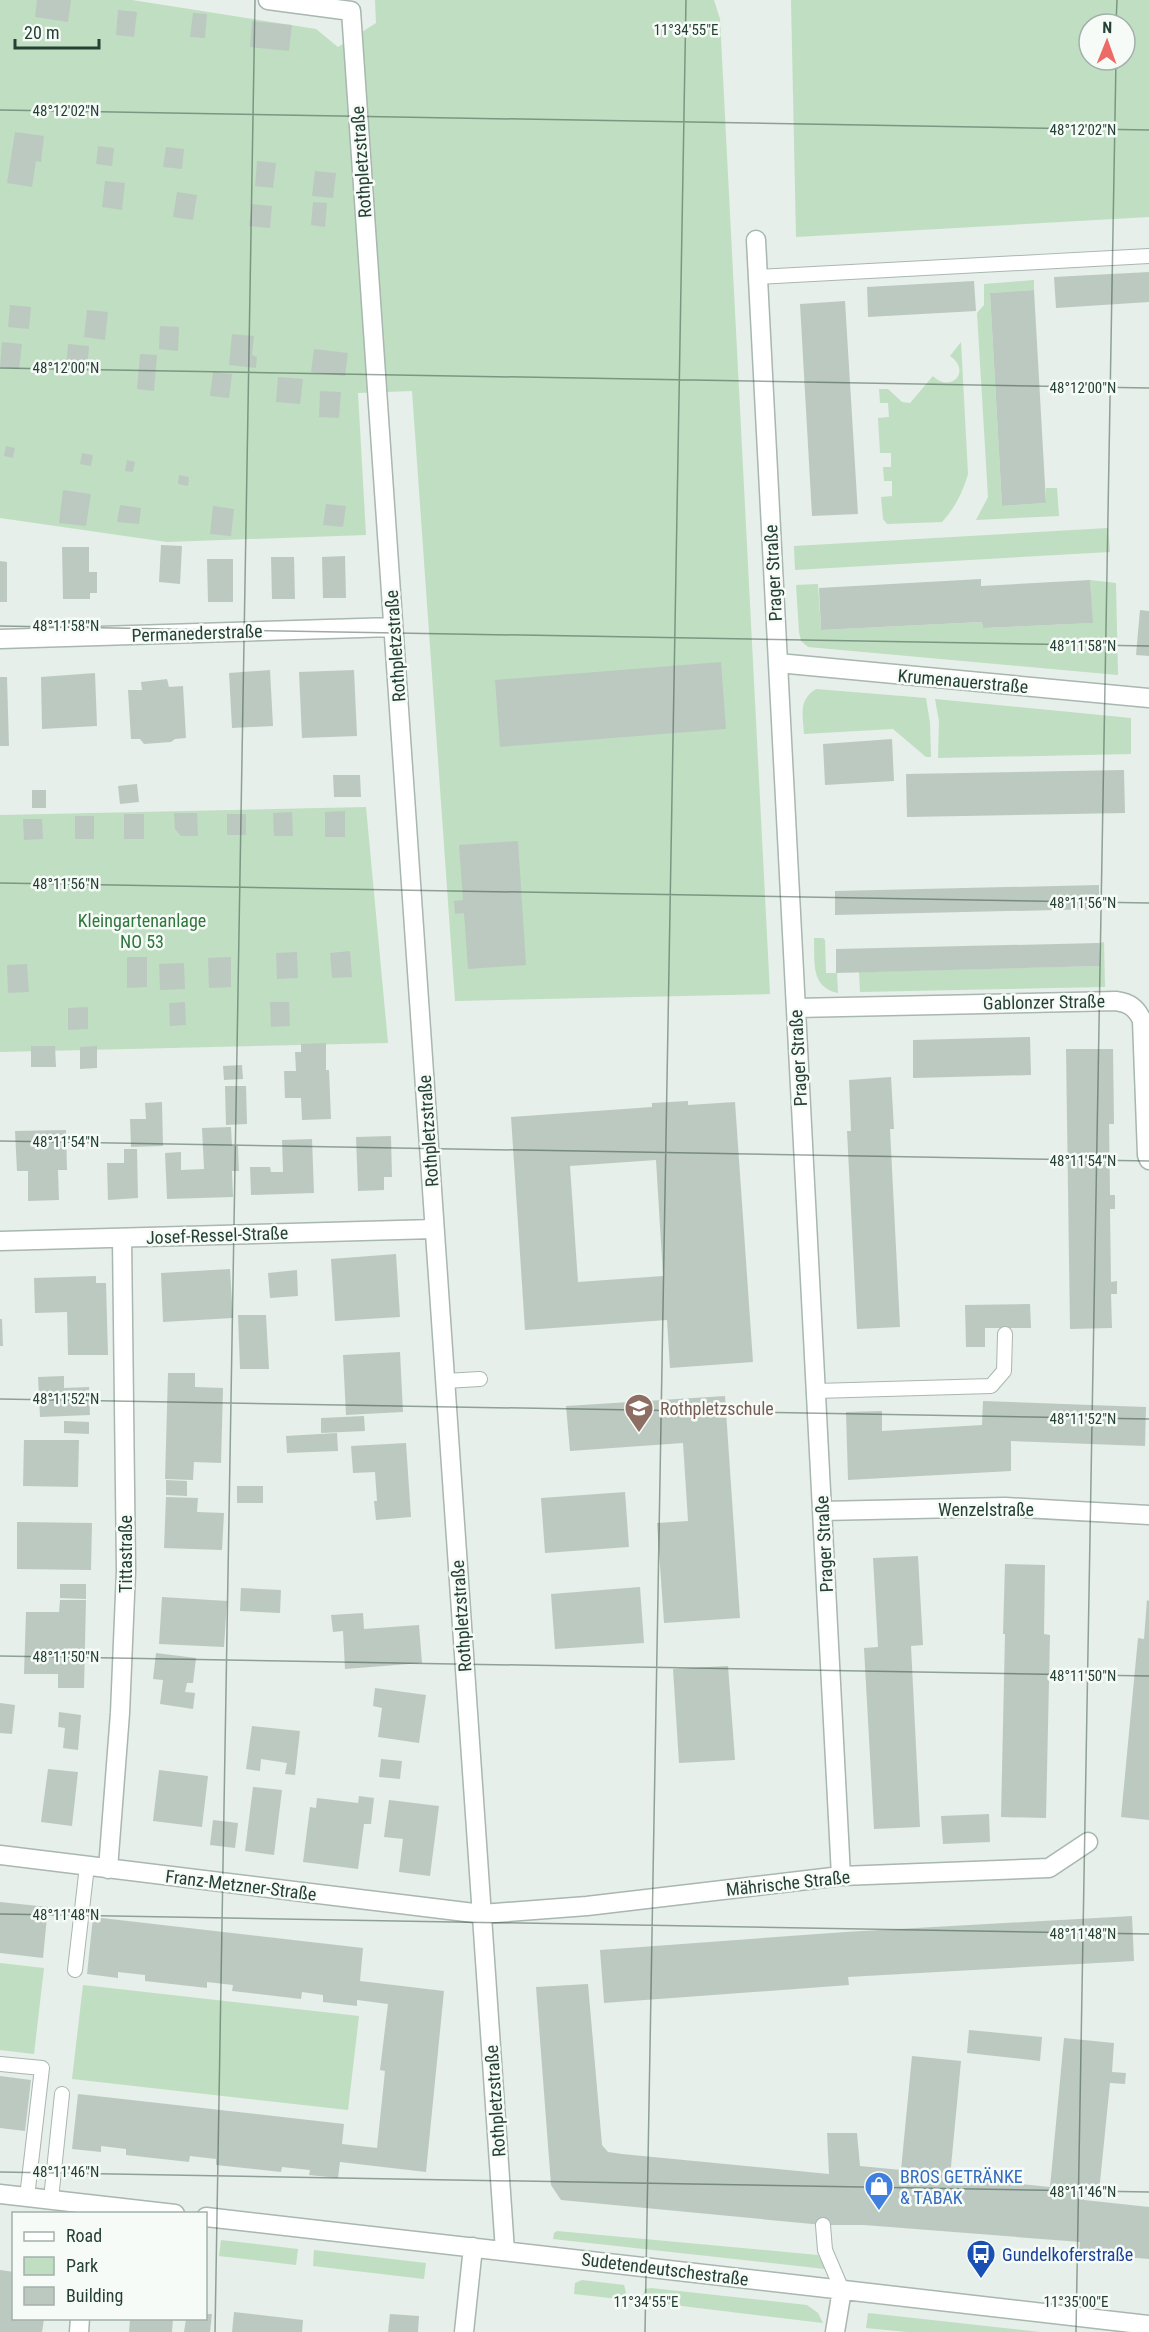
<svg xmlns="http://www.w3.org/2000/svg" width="1149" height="2332" font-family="'Roboto Condensed',sans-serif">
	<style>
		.green { fill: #c0dec2; fill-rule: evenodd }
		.building { fill: #bcc9c1; fill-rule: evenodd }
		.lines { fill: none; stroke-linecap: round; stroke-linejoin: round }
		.service-casing { stroke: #a8b7af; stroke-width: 16 }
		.minor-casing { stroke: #a8b7af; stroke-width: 21 }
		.service { stroke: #fff; stroke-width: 14 }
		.minor { stroke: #fff; stroke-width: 18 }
		.ticks { fill: none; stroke: #254134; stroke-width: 1.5; stroke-opacity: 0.45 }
		.labels { text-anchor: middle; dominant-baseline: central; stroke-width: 5; stroke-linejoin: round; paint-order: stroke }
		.street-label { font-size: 18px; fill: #254134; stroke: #f7fbf8 }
		.park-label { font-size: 18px; fill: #30763d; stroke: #f7fbf8 }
		.education-label { font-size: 18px; fill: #785e54; stroke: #f7fbf8; text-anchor: start }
		.shop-label { font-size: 18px; fill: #366cbe; stroke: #f7fbf8; text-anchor: start }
		.transit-label { font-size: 18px; fill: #164399; stroke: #f7fbf8; text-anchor: start }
		.ticks-label { font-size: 15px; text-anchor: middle; fill: #254134; stroke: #f7fbf8; stroke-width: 5; stroke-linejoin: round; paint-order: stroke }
	</style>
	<rect width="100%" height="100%" fill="#e6efe9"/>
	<path class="green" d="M0 0H132L316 29 338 47 376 23 375 0H714L720 19 770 994 455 1001 412 391 358 393 366 535 167 542 0 518Z
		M791 0H1149V217L796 237ZM1089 24H1125V60H1089Z
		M1034 280V290L990 293 1002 506 1046 503V488H1057L1059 516 976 520 988 497 977 313 984 305V284Z
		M961 342 968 474C963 492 955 508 942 522L887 524 883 519 881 497 892 496V481H884L883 467H891V453H880L878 418 889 417 888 403H880L879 389H888L902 402 910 403 933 376C951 394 972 371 950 356Z
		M1108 528 1110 552 795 570 794 546Z
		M1090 580 1116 583 1118 675 808 647 801 641 799 632 796 585 818 584 821 630 982 622 983 628 1092 623Z
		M816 689 926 698 930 723 931 757H926L893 729 804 734C803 715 798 700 816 689Z
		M935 699 1131 718V754L938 758 939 721Z
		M366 807 388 1043 0 1052V815Z
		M814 938H823L825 940 826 973H837L838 993C810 987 815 962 814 938Z
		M1104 942 1105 987 860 992 859 972 1100 966 1099 943Z
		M0 1963 44 1968 34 2054 0 2050Z
		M83 1985 359 2016 348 2110 72 2079Z
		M557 2231 818 2255 825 2269 553 2239 554 2233Z
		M221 2240 298 2249 296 2265 219 2256Z
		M314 2250 426 2263 424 2279 313 2266Z
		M582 2280 624 2285 628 2300 574 2294 575 2283Z
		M651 2288 807 2305 818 2313 823 2323 649 2302 643 2295 645 2289Z
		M868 2313 1040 2332H907L866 2328Z"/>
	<path class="building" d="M37 0H71L68 22 35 17Z
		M118 10 137 12 134 37 116 35Z
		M193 13 207 14 205 38 190 37Z
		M252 21 292 25 289 51 250 47Z
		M15 132 44 136 41 162 36 161 32 187 7 183Z
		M98 146 114 148 112 166 96 164Z
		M166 147 184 149 182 169 163 167Z
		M257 161 276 163 273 188 255 186Z
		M315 171 336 173 333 198 312 196Z
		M105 181 125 183 122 210 102 207Z
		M177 192 197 195 193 220 173 217Z
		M313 202 327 203 325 227 311 225Z
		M252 204 272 206 270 228 249 226Z
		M1149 272V302L1056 308 1054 277Z
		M974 281 976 311 868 317 867 287Z
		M1034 290 1046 503 1002 506 990 293Z
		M845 301 858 514 812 516 800 304Z
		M10 305 31 307 29 329 8 327Z
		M87 310 108 312 105 340 84 337Z
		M160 326 179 327 178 351 159 349Z
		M232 334 254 336 252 355 257 357 256 368 229 365Z
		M2 342 22 344 19 369 0 367Z
		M68 344 89 346 87 371 66 369Z
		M314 349 348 353 345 376 311 372Z
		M140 354 157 355 154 391 137 389Z
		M213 372 232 374 229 398 210 396Z
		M278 377 303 379 300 404 276 402Z
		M320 391 341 392 339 418 319 417Z
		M6 446 15 448 13 458 4 456Z
		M82 453 93 455 91 466 80 464Z
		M127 460 135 462 133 472 125 471Z
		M179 475 189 477 188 486 178 484Z
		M63 490 91 494 86 526 59 523Z
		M326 504 346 506 343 527 323 525Z
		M120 505 141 508 139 524 117 522Z
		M213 506 234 509 231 536 210 534Z
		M161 545 182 546 180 584 159 582Z
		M62 547H89V572H97V593H90V599H63Z
		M345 556 346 598H323L322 557Z
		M271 557H294L295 599H272Z
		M207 559H233V602H208Z
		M0 561 7 562V602H0Z
		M981 579V586L1090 580 1093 623 983 628 982 622 821 630 819 588Z
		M1140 610 1149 611V656L1136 655Z
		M721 662 726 729 500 747 495 680Z
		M270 670 273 726 232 728 229 673Z
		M354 670 357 736 302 738 299 672Z
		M95 673 97 726 42 729 41 677Z
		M0 677H7L9 746H0Z
		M167 679 169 687 183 686 186 738 175 739 171 742 144 744 140 739H131L128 690H142L141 682Z
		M892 739 894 781 825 785 823 744Z
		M1124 770 1125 813 907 817 906 774Z
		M333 775H360L361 797H334Z
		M137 784 139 802 120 804 118 786Z
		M32 790H46V808H32Z
		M345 811V837H325V812Z
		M292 812 293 836H274L273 813Z
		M174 813H197L198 836H181L175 829Z
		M124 814H144V839H124Z
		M227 814H246V835H227Z
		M75 816H94V839H75Z
		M23 819H42L43 839 24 840Z
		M518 841 526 965 468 969 464 913 455 914 454 901 463 900 459 845Z
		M1099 885V909L835 915V891Z
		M1099 943 1100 966 836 973V949Z
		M350 951 352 977 332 978 330 953Z
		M297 952 298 978 277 979 276 953Z
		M127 957H147V987L127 988Z
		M231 957V987L209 988 208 958Z
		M184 963 185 989 160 990 159 964Z
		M27 964 29 992 8 993 7 965Z
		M185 1002 186 1025 170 1026 169 1003Z
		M270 1002H289L290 1026 271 1027Z
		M88 1007V1029L68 1030V1008Z
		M1030 1037 1031 1075 913 1078V1040Z
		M326 1043V1070H329L331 1119 302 1120 301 1098H285L284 1071H296L295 1052H301V1044Z
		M31 1046H55L56 1067H31Z
		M97 1046V1068L80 1069V1047Z
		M1066 1049H1113L1114 1124H1109L1110 1195H1115V1209H1110L1111 1282 1117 1281V1294H1111L1112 1328 1070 1329Z
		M242 1065 243 1079 224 1080 223 1066Z
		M891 1077 894 1129H890L900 1327 857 1329 847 1131H851L849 1080Z
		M225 1086H246L247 1124 226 1125Z
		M688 1101V1105L735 1102 753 1362 670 1368 667 1320 525 1330 511 1117 652 1107V1103ZM656 1160 663 1276 578 1282 570 1166Z
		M162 1102 163 1146 131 1147 130 1119H146L145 1103Z
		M231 1127 232 1146H238L239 1171H232L233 1197 167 1199 165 1153 181 1152V1170L204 1169 202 1128Z
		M66 1130 67 1170H58L59 1200 28 1201V1171H17L15 1131Z
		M391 1136 392 1177H384V1190L358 1191 356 1137Z
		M312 1139 314 1193 251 1195 250 1167H270L271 1172H283L282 1140Z
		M124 1149H137L138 1198 108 1200 107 1163H124Z
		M396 1254 400 1317 335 1321 331 1259Z
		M230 1269 233 1318 163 1322 161 1273Z
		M297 1270 298 1296 270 1298 268 1273Z
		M96 1276V1283H106L108 1355H68L67 1312 35 1313 34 1278Z
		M1030 1304 1031 1328H985V1347H966L965 1305Z
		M238 1315H266L269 1369H240Z
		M0 1319H2L3 1346H0Z
		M400 1352 403 1412 346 1415 343 1355Z
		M168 1373H195V1387L223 1388 221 1463 194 1462 193 1480 165 1479Z
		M64 1376V1388L89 1387 90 1415 40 1417 38 1377Z
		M725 1396 740 1618 664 1623 657 1523 688 1521 683 1443 570 1451 566 1406Z
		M983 1401 1146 1407 1145 1446 1011 1441V1471L848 1480 846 1412 882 1411V1431L982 1425Z
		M364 1416 365 1431 321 1433V1418Z
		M64 1421 89 1422V1434L64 1433Z
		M337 1433 338 1451 287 1453 286 1436Z
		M24 1440H79L78 1487 23 1486Z
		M406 1443 411 1517 376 1520 374 1501H377L375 1472 353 1473 351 1446Z
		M166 1480 187 1481V1496L166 1495Z
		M237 1486H263V1503H237Z
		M625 1492 629 1547 545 1553 541 1498Z
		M166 1497 198 1498 197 1512 224 1513 222 1550 164 1548Z
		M17 1522 92 1523 91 1570 17 1569Z
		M918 1556 923 1645 911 1646 920 1827 874 1829 864 1648 878 1647 873 1558Z
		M1005 1564 1045 1565 1044 1634 1050 1635 1046 1818 1001 1817 1005 1634H1003Z
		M60 1584H86V1599L60 1598Z
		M640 1587 644 1643 555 1649 551 1594Z
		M241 1588 281 1590 280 1613 240 1611Z
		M162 1597 227 1601 224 1647 159 1644Z
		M60 1600H86L84 1688H58V1674H24L26 1612H59Z
		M1147 1600 1149 1601V1820L1121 1817 1138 1638 1144 1639Z
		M363 1613 364 1629 419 1625 422 1663 345 1669 343 1631 333 1632 331 1615Z
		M156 1653 196 1658 193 1683H187L185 1692 195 1693 193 1709 160 1704 163 1680 153 1679Z
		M728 1666 735 1760 679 1763 673 1669Z
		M375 1688 426 1695 419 1743 378 1737 382 1708 373 1706Z
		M0 1703 15 1705 12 1734 0 1733Z
		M59 1712 81 1715 78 1750 63 1748 65 1728 58 1727Z
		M252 1726 300 1731 295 1775 285 1774 287 1763 261 1759 260 1771 246 1769Z
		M381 1759 402 1761 400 1779 379 1777Z
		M48 1769 78 1772 72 1826 41 1822Z
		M159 1770 208 1776 202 1827 153 1821Z
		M253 1787 282 1790 274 1855 245 1851Z
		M359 1796 374 1798 371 1824H364L358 1869 303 1862 310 1807 316 1808 317 1798 358 1803Z
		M389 1800 439 1806 430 1876 399 1872 403 1839 384 1837Z
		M989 1814 990 1842 943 1844 941 1816Z
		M213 1820 238 1823 235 1848 210 1845Z
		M0 1902 48 1907 43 1958 0 1953Z
		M1132 1916 1134 1961 848 1977 849 1985 604 2003 600 1950 845 1932Z
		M93 1917 363 1948 360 1981 444 1991 426 2172 340 2162 338 2178 309 2175 310 2170 282 2167 281 2172 216 2165V2159L190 2156 189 2162 126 2155V2149L101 2146V2152L72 2149 78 2094 344 2124 342 2144 377 2148 385 2071 380 2070 388 2004 357 2000V2006L323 2002V1995L302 1992 301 1999 232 1991 233 1985 207 1982V1988L145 1981V1975L118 1972V1978L87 1974Z
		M588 1984 602 2145 608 2152 622 2154 829 2174 827 2133H857L860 2166 901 2170 912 2056 961 2061 950 2177 1050 2187 1064 2038 1114 2043 1112 2072 1126 2073 1125 2084 1110 2083 1099 2192 1085 2190 1084 2200 1149 2207V2259L1079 2253 1080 2242 864 2225H823L561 2200 551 2185 536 1987Z
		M969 2030 1042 2037 1040 2061 967 2053Z
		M0 2076 31 2080 25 2131 0 2128Z
		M0 2270 14 2272V2319H44L42 2332H0Z
		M234 2312 303 2320 302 2332H232Z
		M206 2314H212L210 2332H184L186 2319H206Z
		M390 2314 419 2316 418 2332H388Z
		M130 2319H173L172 2332H129Z"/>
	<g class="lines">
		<g class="service-casing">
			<path id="service" d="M758 277 1149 256
				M445 1381 480 1379
				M816 1391 991 1386 1004 1371 1005 1334
				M75 1970 87 1866
				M0 2064 42 2068 27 2197
				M51 2199 62 2094
				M823 2225 825 2250 842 2290"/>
		</g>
		<g class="minor-casing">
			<path id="minor" d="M268 0 351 11 505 2251
				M756 240 841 1876
				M0 639 393 627
				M778 663 1149 698
				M796 1008 1116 1001C1130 1003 1136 1008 1142 1020L1147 1155 1149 1160
				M0 1241 434 1229
				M822 1511 1005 1507 1149 1515
				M0 1855 482 1914 587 1906 841 1876 1049 1868 1088 1842
				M108 1869 120 1713 126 1571 122 1238
				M0 2194 175 2214
				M206 2217 1149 2325
				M79 2332 80 2318
				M464 2332 473 2247
				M835 2332 842 2290"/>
		</g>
		<use href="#service" class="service"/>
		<use href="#minor" class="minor"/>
	</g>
	<path class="ticks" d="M1116 24 1117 0M0 110 1149 130M0 368 1149 388M0 626 1149 646M0 883 1149 903M0 1141 1149 1161M0 1399 1149 1419M0 1656 1149 1676M0 1914 1149 1934M0 2172 1149 2192M215 2332 255 0M645 2332 686 0M1076 2332 1116 60"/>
	<defs>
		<g id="school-pin" transform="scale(1.5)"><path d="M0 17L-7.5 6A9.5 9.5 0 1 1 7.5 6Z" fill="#8d6e63" stroke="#f7fbf8"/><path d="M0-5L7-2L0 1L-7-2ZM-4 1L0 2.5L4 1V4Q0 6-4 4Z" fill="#fff"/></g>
		<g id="shop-pin" transform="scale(1.5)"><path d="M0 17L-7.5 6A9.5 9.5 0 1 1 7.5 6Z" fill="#3f7fe0" stroke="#f7fbf8"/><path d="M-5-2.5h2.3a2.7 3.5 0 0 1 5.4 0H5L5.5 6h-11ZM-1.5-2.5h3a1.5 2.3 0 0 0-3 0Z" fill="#fff"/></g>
		<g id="bus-pin" transform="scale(1.5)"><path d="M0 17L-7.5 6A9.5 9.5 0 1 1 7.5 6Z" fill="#1a4fb4" stroke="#f7fbf8"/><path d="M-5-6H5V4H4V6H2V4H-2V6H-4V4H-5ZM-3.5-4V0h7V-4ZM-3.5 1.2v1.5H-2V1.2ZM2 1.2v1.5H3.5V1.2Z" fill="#fff"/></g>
	</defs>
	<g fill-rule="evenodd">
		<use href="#school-pin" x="639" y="1408"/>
		<use href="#shop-pin" x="879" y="2186"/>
		<use href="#bus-pin" x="981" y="2254"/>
	</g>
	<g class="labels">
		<g class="street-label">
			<text transform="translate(361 162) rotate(-94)">Rothpletzstraße</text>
			<text transform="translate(773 573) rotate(-93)">Prager Straße</text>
			<text transform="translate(197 633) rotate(-2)">Permanederstraße</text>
			<text transform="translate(395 646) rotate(-94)">Rothpletzstraße</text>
			<text transform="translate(963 681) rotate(5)">Krumenauerstraße</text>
			<text transform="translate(1044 1002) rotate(-1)">Gablonzer Straße</text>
			<text transform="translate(798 1058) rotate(-93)">Prager Straße</text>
			<text transform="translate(428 1131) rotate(-94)">Rothpletzstraße</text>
			<text transform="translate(217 1235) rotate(-2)">Josef-Ressel-Straße</text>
			<text x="986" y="1509">Wenzelstraße</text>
			<text transform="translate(824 1544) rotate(-93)">Prager Straße</text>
			<text transform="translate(125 1554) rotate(-90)">Tittastraße</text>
			<text transform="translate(461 1616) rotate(-94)">Rothpletzstraße</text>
			<text transform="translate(788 1883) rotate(-6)">Mährische Straße</text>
			<text transform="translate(241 1885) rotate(7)">Franz-Metzner-Straße</text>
			<text transform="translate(495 2101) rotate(-94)">Rothpletzstraße</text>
			<text transform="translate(665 2269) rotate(7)">Sudetendeutschestraße</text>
		</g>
		<g class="park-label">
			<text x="142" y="920">Kleingartenanlage<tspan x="142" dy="21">NO 53</tspan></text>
		</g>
		<g class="education-label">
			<text x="660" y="1408">Rothpletzschule</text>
		</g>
		<g class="shop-label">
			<text x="900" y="2176">BROS GETRÄNKE<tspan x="900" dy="21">&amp; TABAK</tspan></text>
		</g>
		<g class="transit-label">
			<text x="1002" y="2254">Gundelkoferstraße</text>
		</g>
	</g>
	<g class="ticks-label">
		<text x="686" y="35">11°34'55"E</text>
		<text x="66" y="116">48°12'02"N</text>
		<text x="1083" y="135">48°12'02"N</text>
		<text x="66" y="373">48°12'00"N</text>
		<text x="1083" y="393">48°12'00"N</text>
		<text x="66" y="631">48°11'58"N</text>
		<text x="1083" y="651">48°11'58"N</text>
		<text x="66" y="889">48°11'56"N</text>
		<text x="1083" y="908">48°11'56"N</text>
		<text x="66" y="1147">48°11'54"N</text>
		<text x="1083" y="1166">48°11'54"N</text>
		<text x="66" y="1404">48°11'52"N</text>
		<text x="1083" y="1424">48°11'52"N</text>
		<text x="66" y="1662">48°11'50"N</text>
		<text x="1083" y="1681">48°11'50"N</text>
		<text x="66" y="1920">48°11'48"N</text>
		<text x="1083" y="1939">48°11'48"N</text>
		<text x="66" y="2177">48°11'46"N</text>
		<text x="1083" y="2197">48°11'46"N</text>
		<text x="646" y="2307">11°34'55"E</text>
		<text x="1076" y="2307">11°35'00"E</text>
	</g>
	<rect x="12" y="2212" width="195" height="108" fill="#f7fbf8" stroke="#a3b1aa" stroke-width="1.5"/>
	<rect x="24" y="2232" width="30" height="9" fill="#ffffff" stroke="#a3b1aa" stroke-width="1.5"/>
	<text x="66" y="2242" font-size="18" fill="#254134">Road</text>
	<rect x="24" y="2257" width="30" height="18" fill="#c0dec2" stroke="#a3b1aa" stroke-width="1.5"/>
	<text x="66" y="2272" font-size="18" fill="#254134">Park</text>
	<rect x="24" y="2287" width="30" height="18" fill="#bcc9c1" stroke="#a3b1aa" stroke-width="1.5"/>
	<text x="66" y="2302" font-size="18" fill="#254134">Building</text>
	<g transform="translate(1107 42) rotate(1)"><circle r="28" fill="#f7fbf8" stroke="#a3b1aa" stroke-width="1.5"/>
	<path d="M0-4.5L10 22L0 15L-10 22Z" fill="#ed6b66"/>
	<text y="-9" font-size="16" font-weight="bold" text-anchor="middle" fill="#254134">N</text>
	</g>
	<path d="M15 39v9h84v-9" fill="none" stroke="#254134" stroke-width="3"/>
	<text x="24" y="39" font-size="18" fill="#254134" stroke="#f7fbf8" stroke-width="4.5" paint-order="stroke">20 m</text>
</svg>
